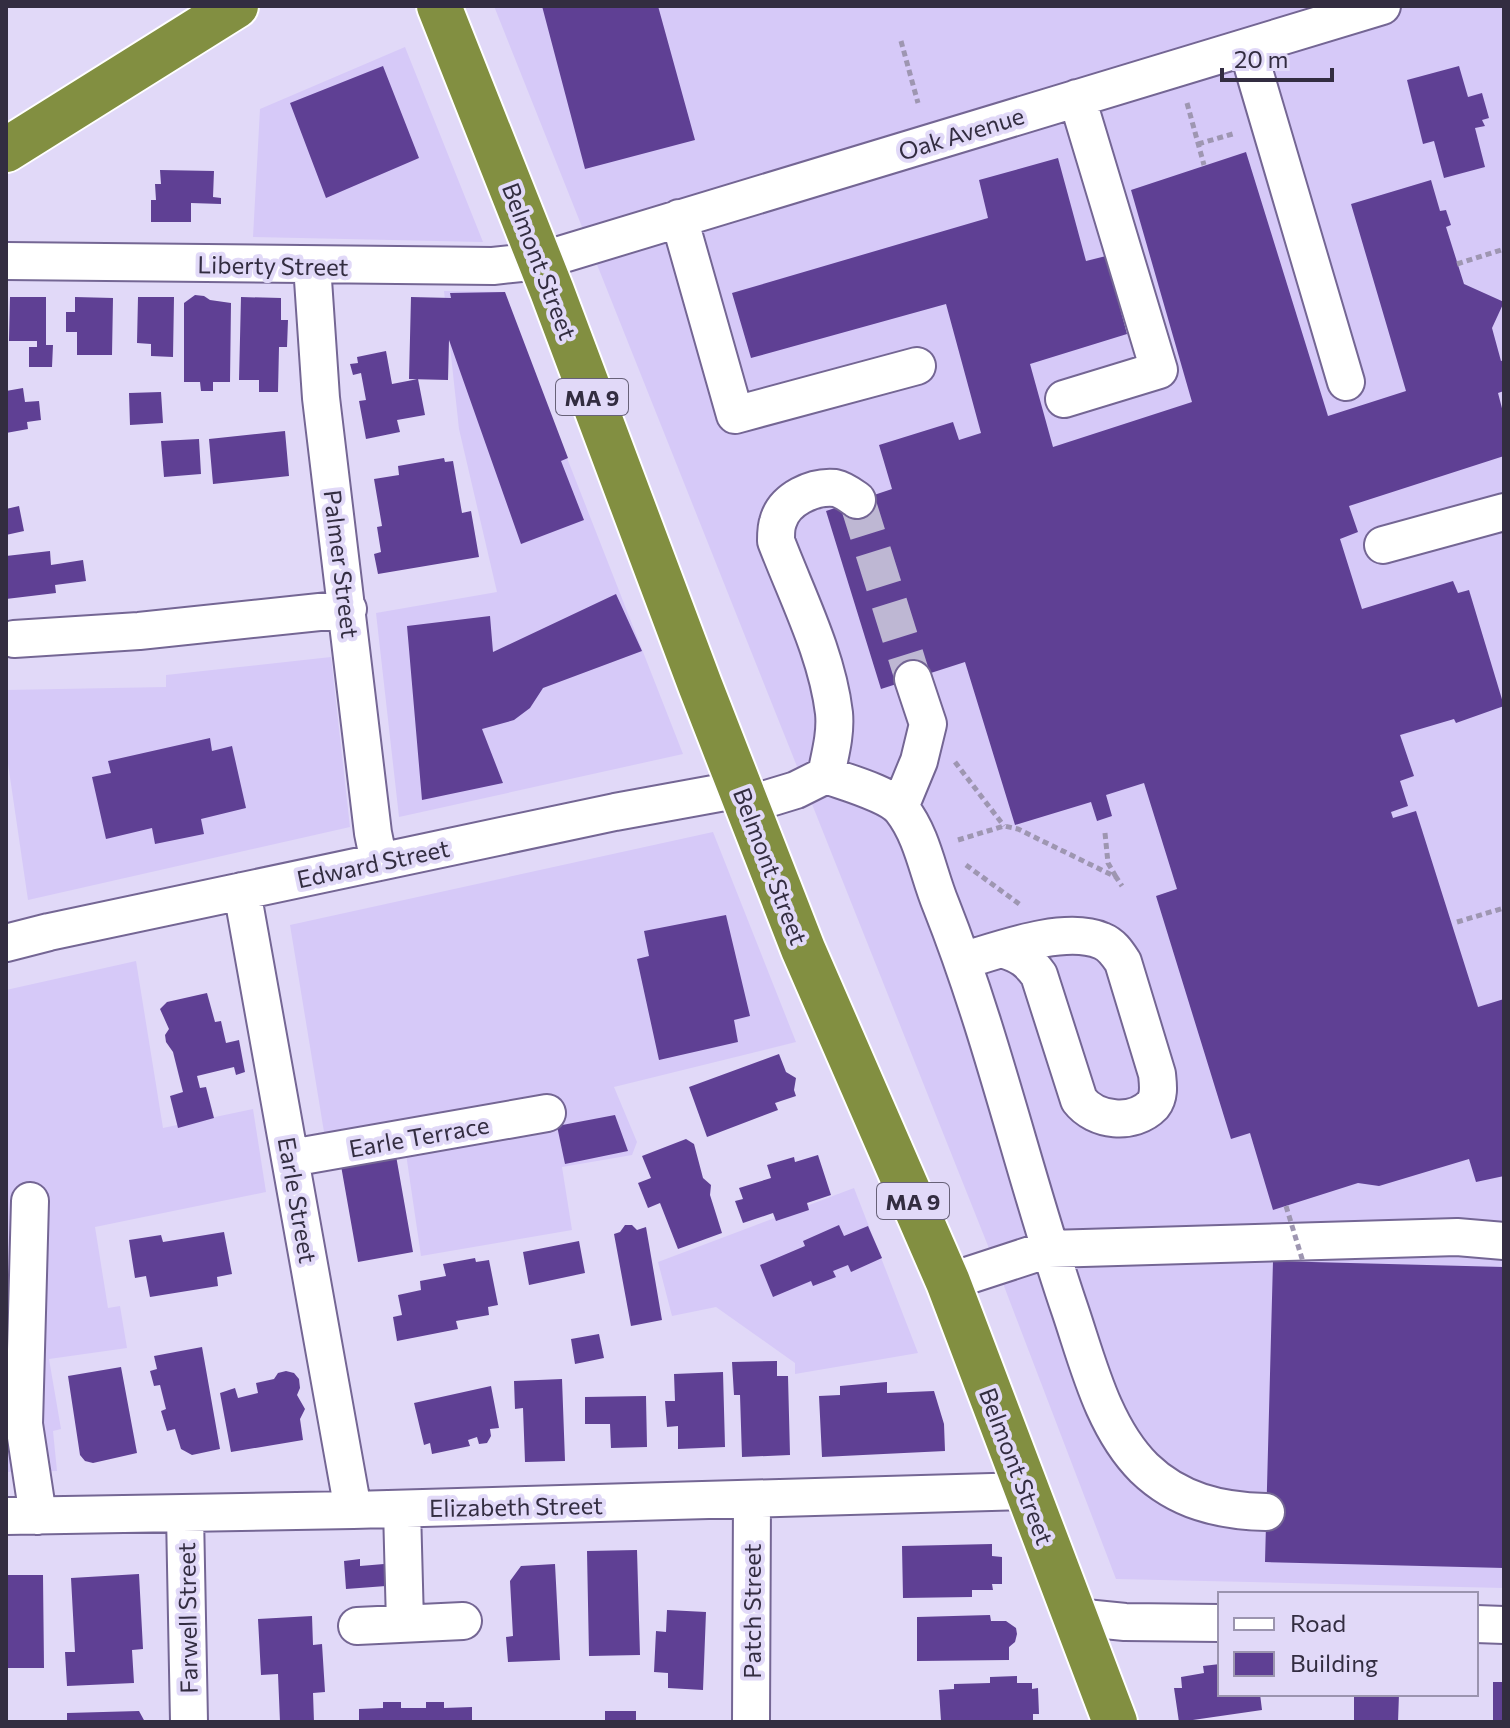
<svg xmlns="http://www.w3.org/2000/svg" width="1510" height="1728" font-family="Commissioner,sans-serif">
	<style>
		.built { fill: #d6c9f8 }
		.building { fill: #5f4094 }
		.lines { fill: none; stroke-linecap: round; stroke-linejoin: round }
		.minor-tunnel { stroke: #beb7d3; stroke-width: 36; stroke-dasharray: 36 18; stroke-linecap: butt }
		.minor-casing { stroke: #746694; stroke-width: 40 }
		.highway-casing { stroke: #fff; stroke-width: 48 }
		.path { stroke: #9e96b1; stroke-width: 5; stroke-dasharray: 6 4; stroke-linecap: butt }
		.minor { stroke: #fff; stroke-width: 36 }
		.highway { stroke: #828f41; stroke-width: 44 }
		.path-bridge { stroke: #9e96b1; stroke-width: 5; stroke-dasharray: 6 4; stroke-linecap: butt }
		.labels { text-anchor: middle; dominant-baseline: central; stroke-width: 8; stroke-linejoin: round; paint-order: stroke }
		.shield { fill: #e1d9f8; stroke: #676178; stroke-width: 2 }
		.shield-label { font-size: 22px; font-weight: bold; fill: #332d41 }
		.street-label { font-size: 24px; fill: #332d41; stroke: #e1d9f8 }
	</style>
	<rect width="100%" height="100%" fill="#e1d9f8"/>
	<path class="built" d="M494 6H1504V1588L1116 1579 1004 1286Z
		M405 47 483 242 253 237 260 109Z
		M444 291 502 292 683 754 399 817 376 613 497 592 459 429Z
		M331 657 350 827 28 900 6 750V690L166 687V675Z
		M713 832 796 1042 614 1087 637 1142 632 1155 562 1167 572 1230 421 1256 405 1147 326 1144 290 925Z
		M136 961 163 1128 253 1109 266 1192 95 1227 108 1308 120 1306 127 1348 49 1359 61 1429 53 1431 57 1471 6 1472V990Z
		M854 1188 918 1353 795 1374V1363L716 1307 672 1316 658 1262Z"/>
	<path class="building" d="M542 6H658L695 140 585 169Z
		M383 66 419 158 326 198 290 103Z
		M1459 66 1468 97 1482 93 1489 118 1482 120 1485 126 1475 128 1485 167 1444 178 1434 141 1423 144 1407 80Z
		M1246 152 1328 416 1406 391 1351 204 1431 180 1440 211 1446 210 1451 225 1446 227 1464 284 1504 302 1492 328 1501 361 1504 360V391L1498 393 1504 416V456L1349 506 1358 532 1340 539 1362 609 1453 581 1458 593 1469 590 1504 706 1456 723 1454 719 1400 735 1414 776 1400 781 1408 806 1391 812 1393 818 1416 811 1478 1007 1504 999V1176L1476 1182 1469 1159 1379 1186 1358 1183 1273 1210 1250 1133 1231 1139 1156 896 1177 889 1144 783 1106 795 1112 816 1097 821 1091 802 1015 825 965 662 881 689 826 511 892 489 879 445 953 422 959 440 981 433 946 304 751 358 732 293 988 218 979 180 1058 158 1086 261 1106 256 1127 334 1030 364 1053 447 1192 402 1131 190Z
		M160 170 214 171 213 197 221 198V204L191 203V222H151V200H156L155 184H161Z
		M505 292 568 458 561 461 584 520 521 544 449 340 448 380 409 379 411 297 451 298 450 293Z
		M195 295 204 296 210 300 231 303 230 382H213V391H201L200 382H184V303Z
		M10 297H46V345H53L52 367H29V347H37V341H9Z
		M75 297 113 298 112 355H77V332H66V312H75Z
		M138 297H174L173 357 151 356V344L137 343Z
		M241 297 281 298V320H288L287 347H279L278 392H259V380H239Z
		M386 351 392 384 418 379 425 415 397 420 400 432 366 439 359 401 366 400 361 373 353 375 350 364 358 363 357 357Z
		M23 388 25 402 39 401 41 420 27 422 28 429 6 433V391Z
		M161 392 163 423 130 425 129 393Z
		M285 431 289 476 213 484 209 439Z
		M199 439 201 474 164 477 161 441Z
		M444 458 445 462 453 461 462 513 471 511 479 557 378 574 374 554 381 552 377 527 382 526 374 479 399 475 398 466Z
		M19 506 24 531 6 535V509Z
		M50 551 51 565 83 560 86 581 55 585 56 593 6 599V556Z
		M616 594 642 651 543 688 530 708 514 720 482 729 503 783 422 800 407 626 490 616 493 652Z
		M210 738 212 751 232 746 246 808 201 819 204 834 155 844 152 828 106 839 92 777 111 773 108 761Z
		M726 915 750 1016 734 1020 738 1042 659 1060 637 959 649 956 644 931Z
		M207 993 215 1022 221 1021 226 1043 239 1040 245 1072 236 1075 234 1067 197 1076 200 1088 206 1087 214 1118 178 1128 170 1096 183 1092 173 1052 166 1042 165 1035 169 1029 160 1009 167 1002Z
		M779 1054 786 1072 796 1078 794 1090 796 1096 775 1103 778 1110 707 1137 689 1087Z
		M615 1115 628 1151 565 1164 557 1126Z
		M686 1139 694 1144 703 1178 711 1185 710 1195 722 1233 678 1249 660 1203 648 1208 638 1183 651 1178 642 1156Z
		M395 1150 413 1252 358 1262 340 1160Z
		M818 1155 831 1195 807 1203 809 1210 776 1221 773 1213 743 1223 735 1201 743 1199 739 1188 771 1178 767 1165 794 1157 795 1162Z
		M625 1225H632L637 1230 646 1227 662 1320 631 1326 614 1234 620 1232Z
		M839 1225 844 1236 868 1226 882 1258 851 1272 848 1265 833 1271 836 1277 813 1286 811 1281 773 1297 760 1265 805 1246 803 1241Z
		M224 1232 232 1274 217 1277 218 1286 150 1297 146 1276 135 1278 129 1240 161 1235 163 1242Z
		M579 1241 585 1273 529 1285 523 1252Z
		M475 1258 476 1262 489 1260 498 1305 488 1307 489 1315 456 1321 458 1329 397 1341 393 1317 402 1315 398 1295 421 1290 420 1281 446 1276 443 1264Z
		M1273 1261 1504 1267V1568L1265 1562Z
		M599 1334 604 1358 575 1364 571 1339Z
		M202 1347 220 1449 192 1455 181 1449 175 1429 167 1431 161 1411 166 1409 160 1385 154 1386 150 1371 157 1369 154 1356Z
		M777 1361V1376H788L790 1455 742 1457 740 1395H734L732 1362Z
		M121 1367 137 1453 93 1463 85 1461 80 1455 68 1376Z
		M286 1371 294 1373 299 1379 300 1388 297 1395 305 1409 300 1419 303 1440 231 1452 220 1393 235 1388 238 1398 258 1393 256 1383 274 1379 278 1373Z
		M723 1372 725 1447 678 1449V1426L667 1427 665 1401H675L674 1374Z
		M562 1379 565 1461 525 1462 523 1408 515 1409 514 1381Z
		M887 1382V1393L934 1391 944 1424 945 1451 822 1457 819 1396 840 1395V1386Z
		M491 1386 499 1428 490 1429 491 1436 487 1443 479 1444 477 1437 468 1440 470 1446 432 1454 430 1443 424 1445 414 1403Z
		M646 1396 647 1447 611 1448 610 1424H585V1397Z
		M992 1544V1556L1002 1557V1584H992L993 1590H972V1597L903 1598 902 1546Z
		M637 1550 640 1655 589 1656 587 1551Z
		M360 1559V1566L384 1564 386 1586 346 1589 344 1561Z
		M555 1564 560 1660 508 1662 506 1637 513 1636 510 1581 521 1566Z
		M139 1574 143 1649 132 1650 134 1683 67 1686 65 1652H75L71 1578Z
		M7 1575H43L44 1668H6Z
		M667 1610 706 1612 703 1690 668 1688V1673L654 1672 656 1631 666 1632Z
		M990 1615 991 1621H1006L1016 1628 1017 1634 1015 1642 1009 1647V1660L917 1661V1617Z
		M312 1616 313 1645 322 1644 325 1692 313 1693 314 1722H280L278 1674 261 1675 258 1619Z
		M1220 1664V1694H1260L1262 1710 1179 1722 1174 1688H1182L1181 1677 1204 1673 1203 1666Z
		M1017 1676V1683H1032V1689L1038 1688 1039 1714H1033V1722L941 1721 939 1690 954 1689V1684L990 1683V1677Z
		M1493 1682H1504V1722H1493Z
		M1354 1694H1399L1398 1722H1354Z
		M383 1702H401V1708H426V1702H444V1708L472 1707V1722H359V1709L383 1708Z
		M139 1711 145 1722H67V1713Z
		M605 1711H636V1722H605Z"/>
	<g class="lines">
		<path class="minor-tunnel" d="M857 500 913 679"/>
		<g class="minor-casing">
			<path id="minor" d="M1247 47 1346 382
				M679 218 735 415 917 366
				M6 261 493 266 540 261 1382 6
				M312 265 321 398 373 833 379 862
				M1064 399 1159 370 1077 98
				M1383 545 1504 512
				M14 639 139 631 348 609
				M826 775C830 755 836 734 834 713 827 654 797 596 776 541 776 535 776 527 778 522 784 499 813 486 835 488 844 490 850 495 857 500
				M747 805 796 790 826 775C845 782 890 794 902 810 923 837 928 874 941 905 993 1036 1024 1176 1070 1310 1088 1363 1103 1427 1144 1468 1178 1501 1220 1511 1266 1512
				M900 807 919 761 928 724 913 679
				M242 891 353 1510
				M6 943 49 932 615 812 741 789
				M962 961C999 950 1065 925 1102 941 1112 945 1117 953 1123 962L1157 1074C1158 1084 1160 1096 1153 1105 1133 1126 1095 1121 1079 1100L1039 975C1029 961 1021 955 1005 950
				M291 1158 547 1113
				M30 1201 24 1424 38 1516
				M948 1282 1049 1249 1457 1237 1504 1241
				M402 1509 405 1623
				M185 1514 189 1722
				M6 1516 353 1510 1025 1491
				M1075 1617 1125 1622 1220 1623
				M1476 1624 1504 1625
				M357 1626 463 1621
				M751 1722 752 1500"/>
		</g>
		<g class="highway-casing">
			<path id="highway" d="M439 6 552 291 700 685 803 949 948 1282 1115 1722
				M6 150 236 6"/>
		</g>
		<path class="path" d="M901 41 918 103
			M1187 103 1204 165
			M1198 144 1236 133
			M1457 264 1504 249
			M955 762 1004 826
			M1105 833 1108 863 1116 877
			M958 840 1004 826 1018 829 1116 877 1122 886
			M966 865 1022 906
			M1457 922 1504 908"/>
		<use href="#minor" class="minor"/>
		<use href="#highway" class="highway"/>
		<path class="path-bridge" d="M1286 1206 1303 1262"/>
	</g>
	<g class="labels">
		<g class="shield">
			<rect x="556" y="379" width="72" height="36" rx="6"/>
			<rect x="877" y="1183" width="72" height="36" rx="6"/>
		</g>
		<g class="shield-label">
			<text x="592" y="397">MA 9</text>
			<text x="913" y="1201">MA 9</text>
		</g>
		<g class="street-label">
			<text transform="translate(961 133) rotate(-17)">Oak Avenue</text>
			<text transform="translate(540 261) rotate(69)">Belmont Street</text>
			<text transform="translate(273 265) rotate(1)">Liberty Street</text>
			<text transform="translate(342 564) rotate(83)">Palmer Street</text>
			<text transform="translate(373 863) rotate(-12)">Edward Street</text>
			<text transform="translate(771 866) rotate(69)">Belmont Street</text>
			<text transform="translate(419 1136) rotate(-10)">Earle Terrace</text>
			<text transform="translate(298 1200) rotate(80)">Earle Street</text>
			<text transform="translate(1017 1466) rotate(69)">Belmont Street</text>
			<text transform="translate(516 1506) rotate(-1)">Elizabeth Street</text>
			<text transform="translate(751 1611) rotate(-90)">Patch Street</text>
			<text transform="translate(187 1618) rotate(-91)">Farwell Street</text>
		</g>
	</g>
	<rect width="1510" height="1728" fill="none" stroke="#332d41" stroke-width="16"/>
	<rect x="1218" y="1592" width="260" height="104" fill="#e1d9f8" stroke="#9b94af" stroke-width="2"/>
	<rect x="1234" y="1618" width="40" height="12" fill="#ffffff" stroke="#9b94af" stroke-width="2"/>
	<text x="1290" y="1632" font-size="24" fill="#332d41">Road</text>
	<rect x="1234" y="1652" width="40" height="24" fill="#5f4094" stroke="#9b94af" stroke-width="2"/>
	<text x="1290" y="1672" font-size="24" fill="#332d41">Building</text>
	<path d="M1222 68v12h110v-12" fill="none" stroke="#332d41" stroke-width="4"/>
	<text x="1234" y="68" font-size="24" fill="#332d41" stroke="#e1d9f8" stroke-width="6" paint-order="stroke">20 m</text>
</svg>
